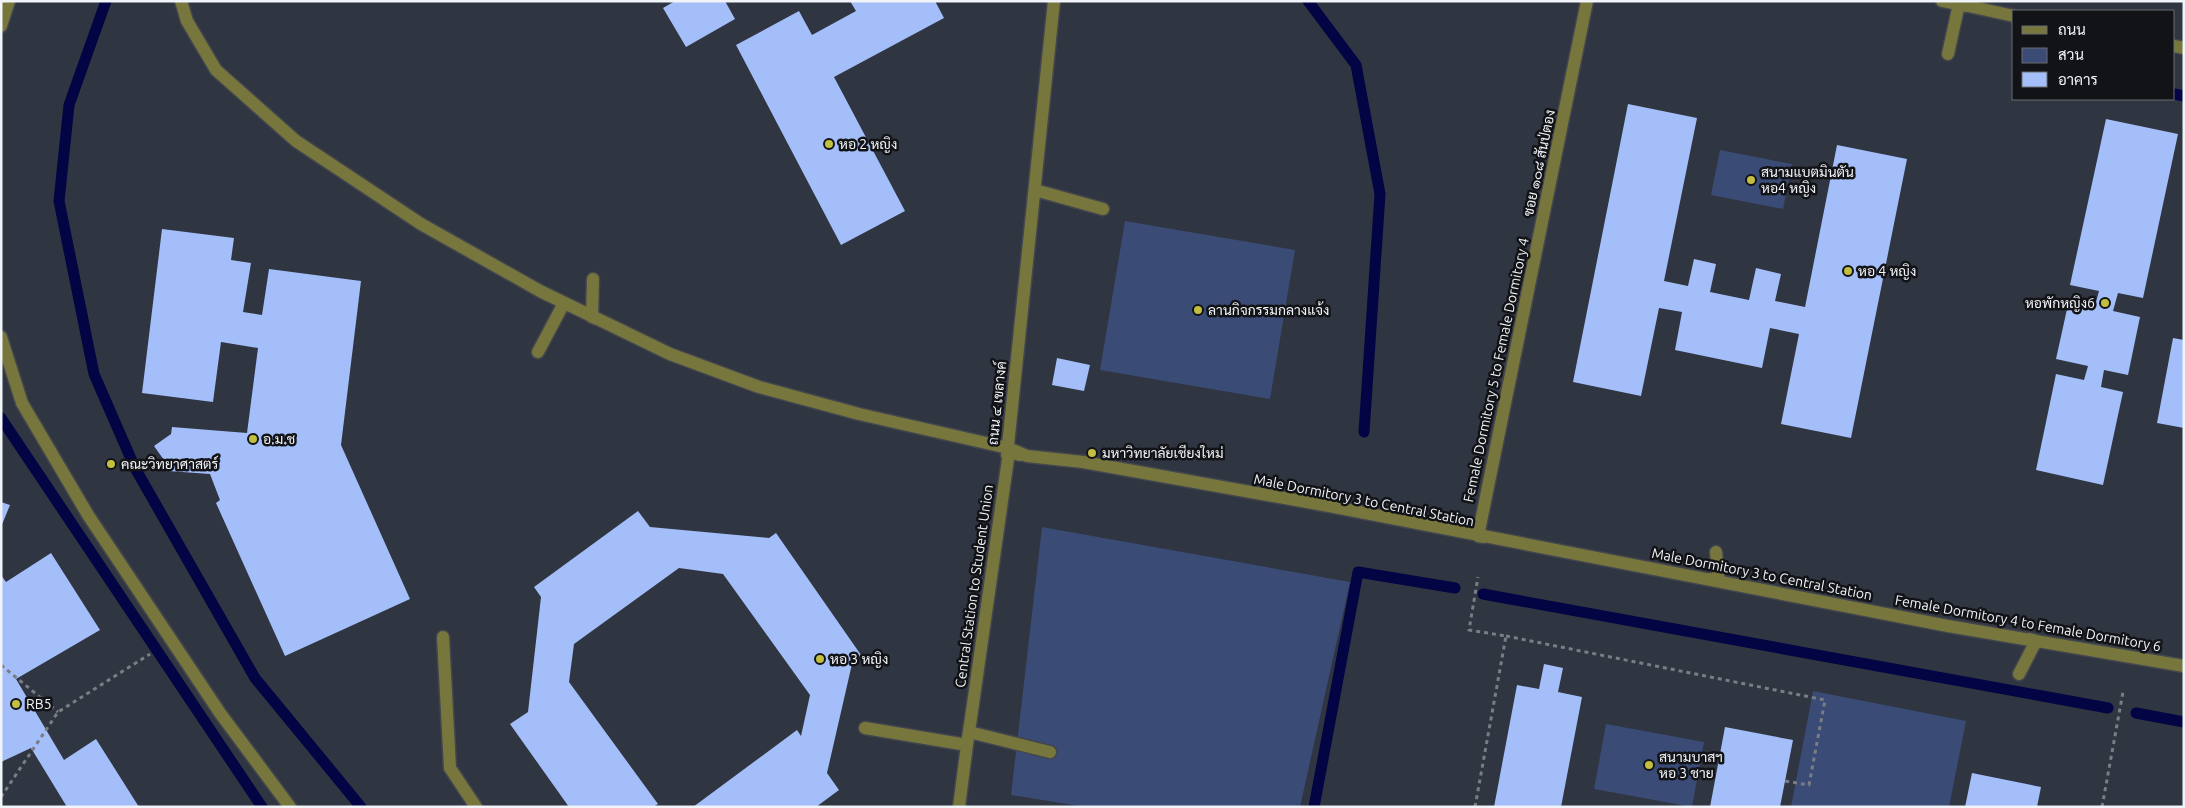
<svg xmlns="http://www.w3.org/2000/svg" width="2185" height="808" font-family="Ubuntu,Sarabun,sans-serif">
	<style>
		.built { fill: #2f3541; fill-rule: evenodd }
		.green { fill: #3a4b75 }
		.lines { fill: none; stroke-linecap: round; stroke-linejoin: round }
		.stream { stroke: #020443; stroke-width: 11 }
		.building { fill: #a4befa }
		.minor-casing { stroke: #43464d; stroke-width: 15 }
		.path { stroke: #7a7d83; stroke-width: 3; stroke-dasharray: 4 4; stroke-linecap: butt }
		.minor { stroke: #77763d; stroke-width: 12 }
		.poi-dot { fill: #c1be40; stroke: #121316; stroke-width: 2 }
		.labels { text-anchor: middle; dominant-baseline: central; stroke-width: 5; stroke-linejoin: round; paint-order: stroke }
		.poi-label { font-size: 14px; fill: #f1f4f8; stroke: #121316; text-anchor: start }
		.street-label { font-size: 14px; fill: #f1f4f8; stroke: #121316 }
	</style>
	<rect width="100%" height="100%" fill="#272a31"/>
	<path class="built" d="M1 1H2184V807H1ZM2014 11H2174V99H2014Z"/>
	<path class="green" d="M1720 150 1792 164 1783 209 1711 195Z
		M1125 221 1295 250 1270 399 1100 370Z
		M1042 527 1350 582 1300 807H1085L1011 795Z
		M1813 691 1966 721 1949 807H1791Z
		M1606 724 1704 742 1692 807 1594 789Z"/>
	<g class="lines">
		<path class="stream" d="M106 1 69 105 59 201 94 374 135 468 255 678 361 807
			M1308 1 1356 65 1380 194 1364 432
			M2174 94 2184 96
			M1 418 262 807
			M1483 594 2108 708
			M2136 713 2184 722
			M1314 807 1358 572 1455 588"/>
	</g>
	<path class="building" d="M675 1H725L735 19 686 47 663 8Z
		M850 1H935L944 18 834 77 905 211 841 245 736 45 799 11 812 35 856 11Z
		M1628 104 1697 118 1664 281 1688 286 1694 259 1716 264 1710 292 1749 300 1756 268 1781 274 1775 301 1805 307 1837 145 1907 159 1851 438 1781 424 1799 334 1770 328 1762 368 1675 350 1682 312 1659 308 1641 396 1573 382Z
		M2106 119 2178 134 2143 298 2118 293 2113 311 2140 317 2128 375 2104 370 2101 387 2123 392 2103 485 2036 470 2056 374 2084 380 2088 366 2056 359 2069 300 2095 306 2099 291 2070 285Z
		M162 229 234 238 231 260 251 263 243 312 262 315 269 269 361 281 341 445 410 599 285 656 216 503 220 500 210 474 168 471 169 467 154 446 171 434 172 427 247 433 258 348 221 342 213 402 142 393Z
		M2173 338 2184 340V428L2157 423Z
		M1057 358 1090 365 1084 391 1052 385Z
		M1 502 10 505 1 527Z
		M638 511 650 527 769 538 776 533 861 655 852 664 827 773 839 790 816 807H693L797 730 801 736 810 695 723 574 679 568 574 644 569 682 658 804 653 807H569L510 724 528 712 541 597 534 587Z
		M51 553 100 630 16 679 64 760 96 739 139 807H67L31 748 1 762V575L6 582Z
		M1544 664 1563 668 1558 692 1582 697 1561 807H1494L1517 685 1539 689Z
		M1725 727 1793 740 1780 807H1710Z
		M1972 773 2041 787 2037 807H1965Z"/>
	<g class="lines">
		<g class="minor-casing">
			<path id="minor" d="M181 1 187 21 216 70 296 141 421 224 540 291 670 354 759 387 859 414 1008 448 1027 456 1083 462 1329 506 1948 626 2184 666
				M1942 1 1966 6
				M1 26 9 1
				M2174 46 2184 48
				M1948 54 1959 4 2014 16
				M1034 197 1035 190 1103 209
				M593 279 592 317 597 319
				M1 337 22 403 88 515 220 713 290 807
				M538 352 564 303 570 306
				M1007 455 1054 1
				M1020 455 1009 452 969 732 1050 752
				M1484 537 1478 536 1587 1
				M1710 579 1719 581 1716 552
				M443 637 450 768 476 807
				M2019 674 2036 641 2029 639
				M865 728 967 745 970 724
				M959 807 968 737"/>
		</g>
		<path class="path" d="M1506 636 1825 700 1809 785 1785 781
			M1 665 58 712
			M1 797 58 712 150 654
			M1475 807 1506 636 1469 630 1478 577
			M2102 807 2123 692"/>
		<use href="#minor" class="minor"/>
	</g>
	<g class="poi-dot">
		<circle cx="829" cy="144" r="5"/>
		<circle cx="1751" cy="180" r="5"/>
		<circle cx="1848" cy="271" r="5"/>
		<circle cx="2105" cy="303" r="5"/>
		<circle cx="1198" cy="310" r="5"/>
		<circle cx="253" cy="439" r="5"/>
		<circle cx="1092" cy="453" r="5"/>
		<circle cx="111" cy="464" r="5"/>
		<circle cx="820" cy="659" r="5"/>
		<circle cx="16" cy="704" r="5"/>
		<circle cx="1649" cy="765" r="5"/>
	</g>
	<g class="labels">
		<g class="poi-label">
			<text x="839" y="144">หอ 2 หญิง</text>
			<text x="1761" y="172">สนามแบตมินตัน<tspan x="1761" dy="16">หอ4 หญิง</tspan></text>
			<text x="1858" y="271">หอ 4 หญิง</text>
			<text x="2095" y="303" text-anchor="end">หอพักหญิง6</text>
			<text x="1208" y="310">ลานกิจกรรมกลางแจ้ง</text>
			<text x="263" y="439">อ.ม.ช</text>
			<text x="1102" y="453">มหาวิทยาลัยเชียงใหม่</text>
			<text x="121" y="464">คณะวิทยาศาสตร์</text>
			<text x="830" y="659">หอ 3 หญิง</text>
			<text x="26" y="704">RB5</text>
			<text x="1659" y="757">สนามบาสฯ<tspan x="1659" dy="16">หอ 3 ชาย</tspan></text>
		</g>
		<g class="street-label">
			<text transform="translate(1539 163) rotate(-78)">ซอย ๑๐๘ สันป่ตอง</text>
			<text transform="translate(1496 370) rotate(-78)">Female Dormitory 5 to Female Dormitory 4</text>
			<text transform="translate(997 403) rotate(-84)">ถนน ๔ เขลางค์</text>
			<text transform="translate(1364 500) rotate(11)">Male Dormitory 3 to Central Station</text>
			<text transform="translate(1762 574) rotate(11)">Male Dormitory 3 to Central Station</text>
			<text transform="translate(974 586) rotate(-82)">Central Station to Student Union</text>
			<text transform="translate(2028 623) rotate(10)">Female Dormitory 4 to Female Dormitory 6</text>
		</g>
	</g>
	<rect width="2185" height="808" fill="none" stroke="#f1f4f8" stroke-width="5"/>
	<rect x="2012" y="10" width="162" height="90" fill="#121316" stroke="#6b6d70"/>
	<rect x="2022" y="26" width="25" height="8" fill="#77763d" stroke="#6b6d70"/>
	<text x="2058" y="35" font-size="15" fill="#f1f4f8">ถนน</text>
	<rect x="2022" y="48" width="25" height="15" fill="#3a4b75" stroke="#6b6d70"/>
	<text x="2058" y="60" font-size="15" fill="#f1f4f8">สวน</text>
	<rect x="2022" y="72" width="25" height="15" fill="#a4befa" stroke="#6b6d70"/>
	<text x="2058" y="85" font-size="15" fill="#f1f4f8">อาคาร</text>
</svg>
